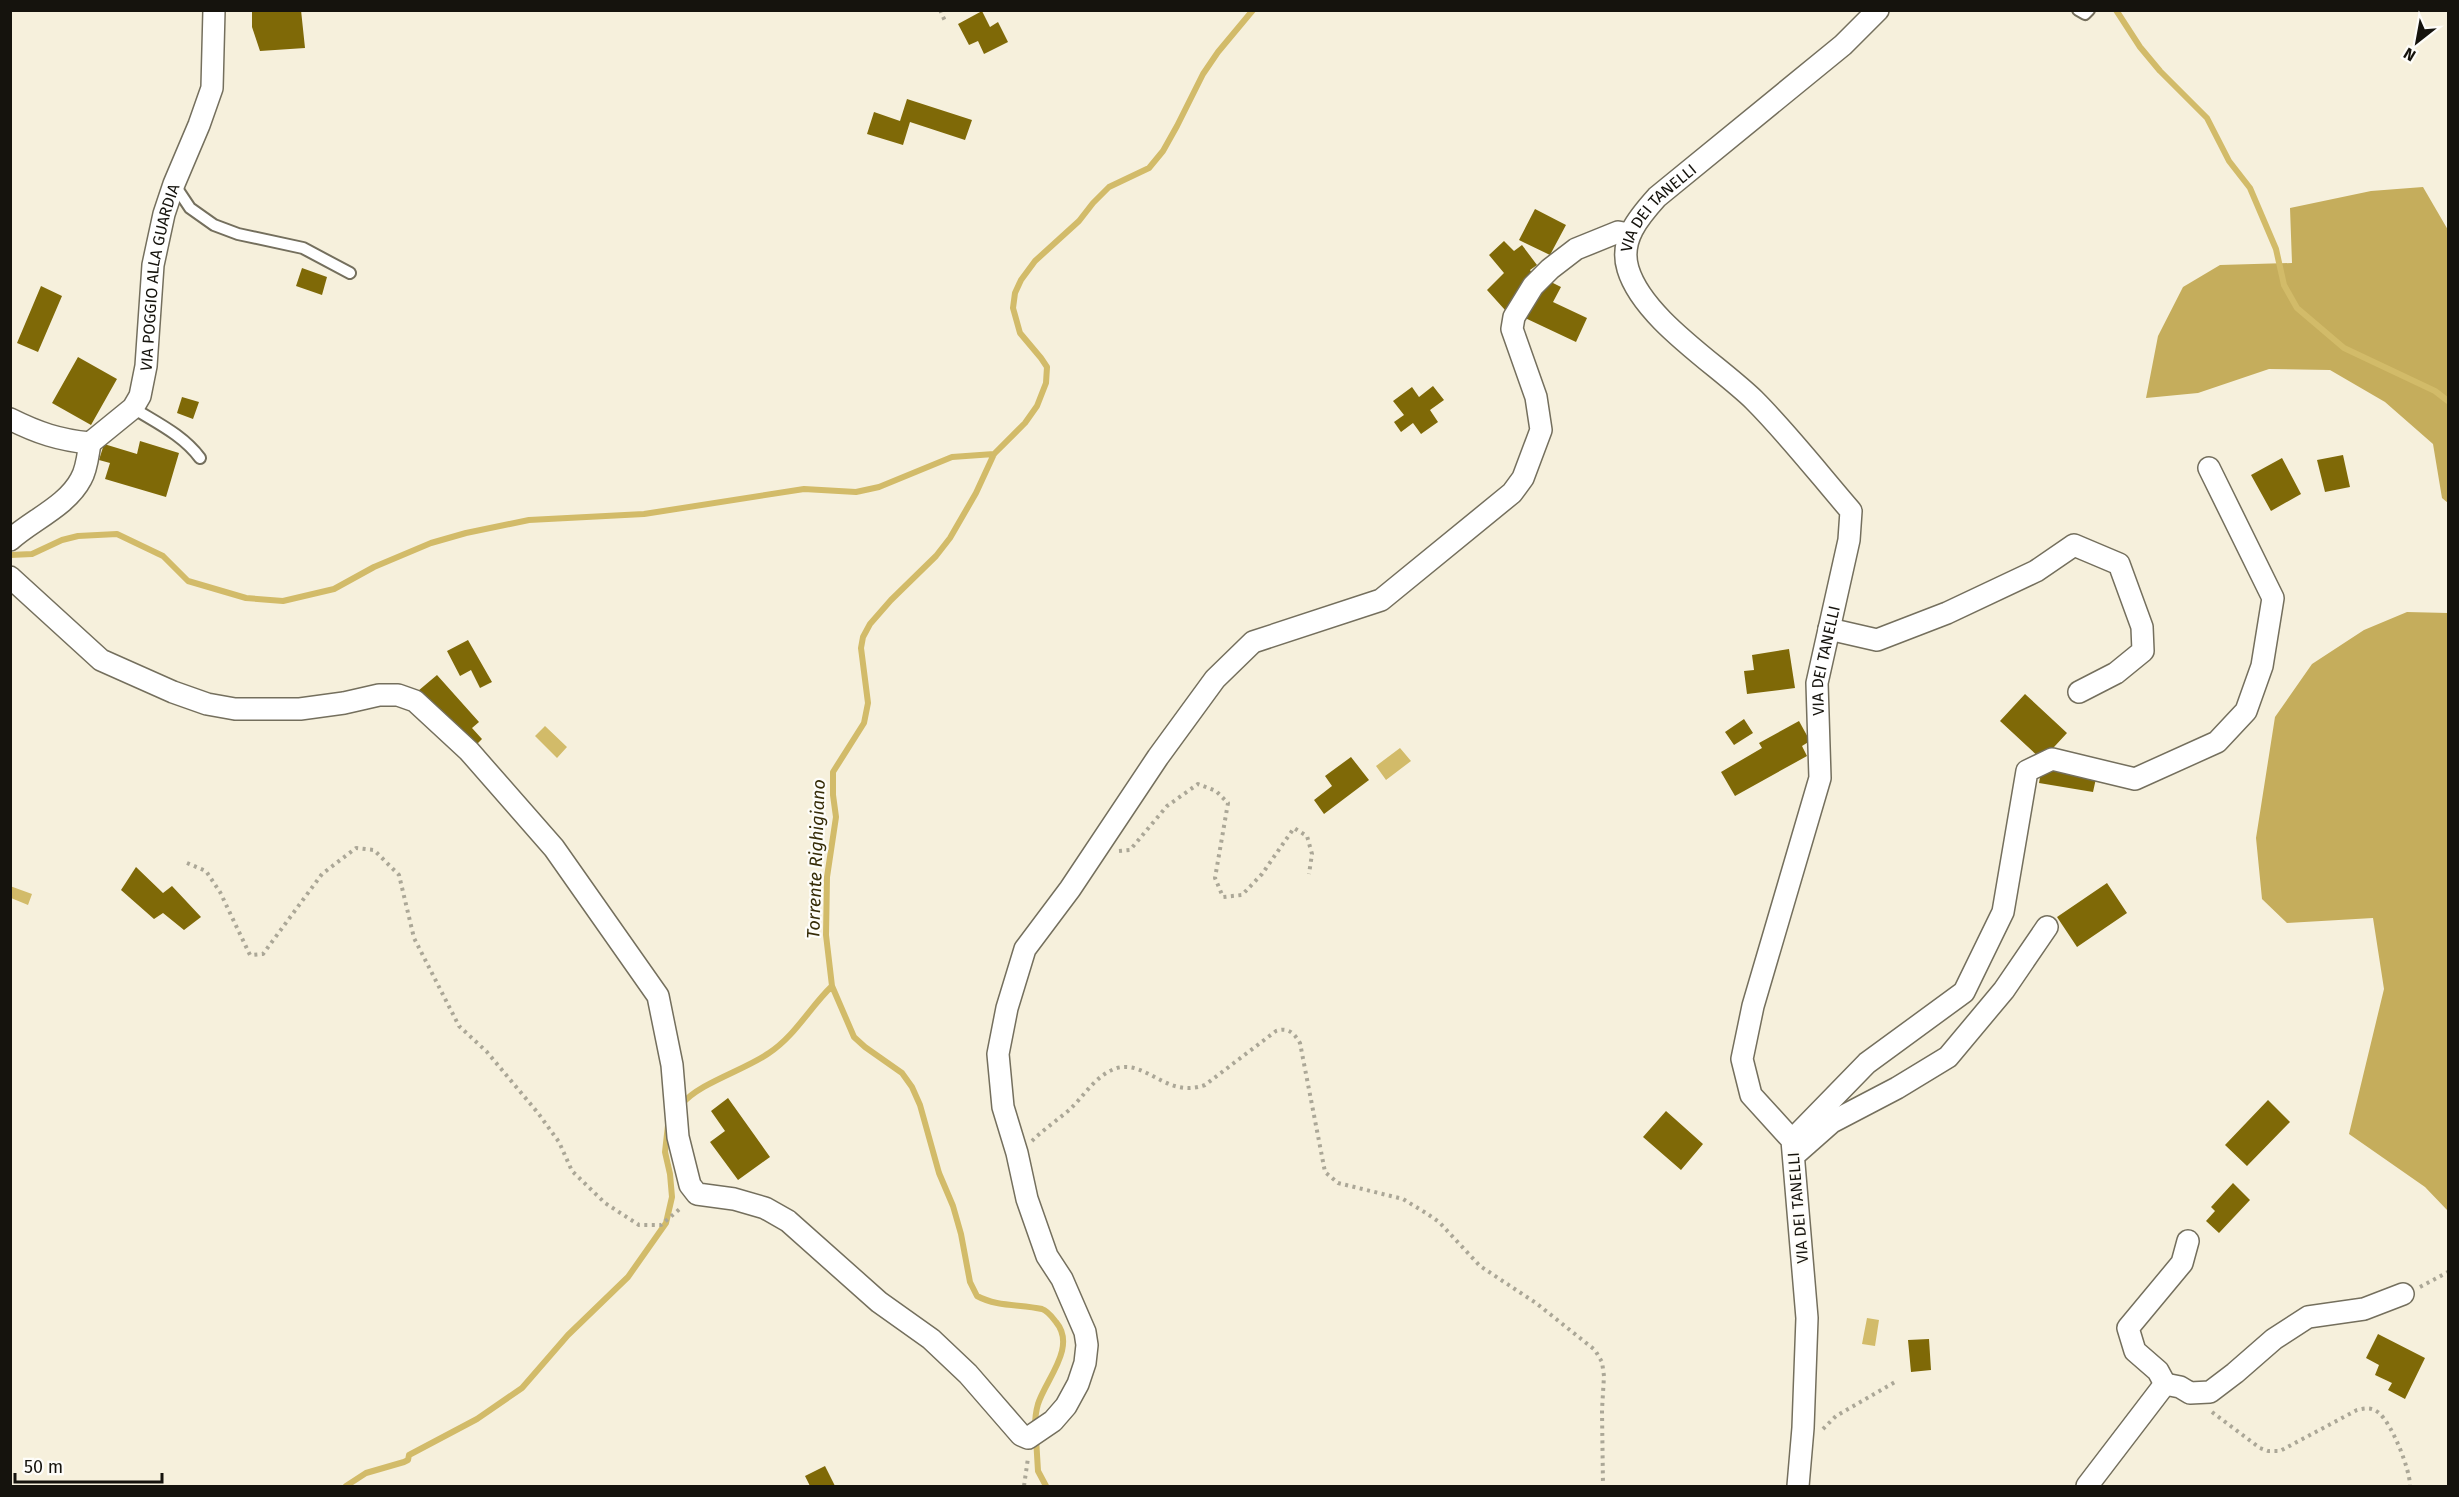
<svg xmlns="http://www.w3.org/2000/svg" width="2459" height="1497" font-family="'Fira Sans',sans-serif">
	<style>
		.forest { fill: #c5ad5c }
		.water { fill: #d2bb69 }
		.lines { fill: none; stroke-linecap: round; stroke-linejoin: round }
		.stream { stroke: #d2bb69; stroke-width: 6 }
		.building { fill: #7f6907 }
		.service-casing { stroke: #746f5d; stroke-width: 14 }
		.minor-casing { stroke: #746f5d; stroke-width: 24 }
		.path { stroke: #aba797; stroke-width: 4; stroke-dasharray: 3 4.5; stroke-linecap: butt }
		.service { stroke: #fff; stroke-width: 10 }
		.minor { stroke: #fff; stroke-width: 21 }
		.labels { text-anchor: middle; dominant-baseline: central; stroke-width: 4.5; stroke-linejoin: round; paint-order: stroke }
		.street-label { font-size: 16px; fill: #15130d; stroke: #fefdf9 }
		.water-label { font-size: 18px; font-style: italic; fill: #362c07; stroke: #fefdf9 }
	</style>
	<rect width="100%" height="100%" fill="#f6f0dc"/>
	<path class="forest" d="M2423 187 2448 230V503L2442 498 2433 444 2385 402 2330 370 2269 369 2198 393 2146 398 2158 336 2183 287 2220 265 2292 263 2290 208 2371 191Z
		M2407 612 2448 613V1211L2425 1187 2349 1134 2384 989 2373 918 2287 923 2262 899 2256 838 2275 717 2312 664 2364 630Z"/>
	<path class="water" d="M545 726 567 747 557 758 535 736Z
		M1400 748 1411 761 1386 780 1376 766Z
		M10 886 32 894 28 905 11 898Z
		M1867 1318 1879 1320 1875 1346 1862 1344Z"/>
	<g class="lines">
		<path class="stream" d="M2116 10 2140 47 2160 71 2207 118 2229 161 2250 188 2276 249 2284 285 2297 308 2344 348 2435 391 2448 401
			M10 555 32 554 62 540 78 536 117 534 163 556 188 581 246 598 283 601 334 589 374 567 431 543 466 533 529 520 644 514 804 489 856 492 879 487 952 457 994 454
			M682 1104C699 1083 745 1070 769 1053 795 1036 810 1007 832 986
			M1035 1427C1035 1420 1036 1411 1038 1404 1046 1379 1077 1347 1056 1322 1052 1317 1048 1311 1042 1309 1021 1304 997 1307 977 1296L970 1282 961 1234 953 1206 939 1173 920 1105 912 1087 902 1073 865 1047 854 1037 832 986 826 935 827 877 836 817 833 795V772L864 723 868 703 861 648 863 637 870 624 891 600 936 556 950 538 976 493 994 454 1025 423 1037 406 1046 383 1047 367 1041 358 1020 333 1013 308 1015 293 1021 280 1035 261 1079 221 1093 203 1109 187 1149 168 1163 151 1177 126 1203 74 1218 52 1253 10
			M1036 1438 1038 1471 1046 1486
			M346 1486 366 1473 404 1462 408 1460 409 1455 477 1419 522 1388 568 1335 628 1277 666 1223 672 1197 670 1174 665 1152 668 1125"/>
	</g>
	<path class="building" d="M252 10H301L305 48 260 51 252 27Z
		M982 11 990 27 998 22 1008 42 984 54 978 41 969 45 958 24Z
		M907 99 972 120 965 140 910 122 903 145 867 134 874 112 900 121Z
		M1535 209 1566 225 1550 255 1519 240Z
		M1504 241 1514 251 1522 245 1537 265 1530 270 1533 275 1524 293 1505 310 1487 290 1504 273 1489 255Z
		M302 268 327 277 322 295 296 286Z
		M1547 280 1561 287 1553 302 1587 318 1576 342 1523 317Z
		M41 286 62 296 38 352 17 343Z
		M78 357 117 379 91 425 52 403Z
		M1433 386 1444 400 1430 410 1438 422 1421 434 1413 423 1401 432 1394 422 1404 415 1393 401 1412 387 1419 397Z
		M182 397 199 402 193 419 177 413Z
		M140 441 179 453 166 497 105 479 110 463 99 460 104 444 137 454Z
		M2343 455 2350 487 2325 492 2317 460Z
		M2282 458 2301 494 2271 511 2251 475Z
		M468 640 492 682 480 688 471 670 460 676 447 651Z
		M1789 649 1795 688 1747 694 1744 671 1754 670 1752 655Z
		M437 675 479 722 472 728 482 739 471 750 418 691Z
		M2025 694 2067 733 2042 760 2000 721Z
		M1744 719 1753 733 1734 745 1725 732Z
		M1799 721 1810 741 1802 746 1807 756 1735 796 1721 772 1762 748 1759 743Z
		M1351 757 1369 780 1324 814 1314 800 1332 786 1325 776Z
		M2042 766 2097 774 2093 792 2039 783Z
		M136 867 163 893 172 886 201 917 184 930 163 913 154 919 121 890Z
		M2107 883 2127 913 2077 947 2057 917Z
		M728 1098 770 1157 738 1180 710 1142 725 1131 711 1111Z
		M2268 1100 2290 1122 2247 1166 2225 1145Z
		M1666 1111 1703 1144 1681 1170 1643 1137Z
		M2233 1183 2250 1200 2219 1233 2206 1221 2215 1211 2211 1207Z
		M2378 1334 2425 1358 2405 1399 2388 1390 2392 1383 2375 1375 2379 1365 2366 1358Z
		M1929 1339 1931 1370 1911 1372 1908 1340Z
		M825 1466 835 1486H810L805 1476Z"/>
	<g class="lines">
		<g class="service-casing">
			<path id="service" d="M2078 10 2085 14 2089 10
				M174 184 190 208 214 225 238 234 303 248 350 273
				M133 408C157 423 183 435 200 458"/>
		</g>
		<g class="minor-casing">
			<g id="minor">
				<path id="s1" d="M10 419C38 433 59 440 90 443L133 408 140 396 146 366 153 265 164 214 174 184 199 125 212 88 214 10"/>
				<path d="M10 540C32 520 67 506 81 479 87 469 88 454 90 443"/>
				<path d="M10 577 101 660 173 692 207 704 235 709H300L344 703 379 695H398L415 701 469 751 554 848 658 996 672 1065 678 1137 690 1185 697 1194 734 1199 765 1208 788 1221 879 1302 931 1339 968 1374 1021 1435 1028 1438 1053 1421 1066 1406 1078 1384 1085 1363 1087 1345 1085 1332 1062 1279 1047 1256 1027 1199 1017 1153 1003 1107 998 1054 1007 1008 1025 949 1070 889 1158 757 1215 679 1253 642 1381 600 1512 493 1523 478 1541 430 1536 397 1512 329 1514 317 1533 286 1550 269 1576 249 1618 232 1629 234"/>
				<path d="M1829 629 1877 640 1947 613 2036 571 2074 545 2119 564 2142 627 2143 651 2116 673 2079 692"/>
				<path d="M1792 1140 1867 1063 1964 992 2003 912 2027 771 2052 759 2135 779 2217 742 2246 711 2262 666 2273 598 2209 468"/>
				<path d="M1798 1152 1832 1122 1897 1088 1948 1057 2004 990 2047 927"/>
				<path d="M2165 1384 2180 1387 2190 1393 2210 1392 2235 1373 2274 1339 2308 1317 2364 1309 2403 1294"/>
				<path d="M2165 1384 2158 1371 2135 1351 2128 1328 2182 1263 2188 1241"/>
				<path id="s2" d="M1798 1486 1803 1428 1807 1318 1792 1140 1751 1095 1742 1059 1753 1006 1820 778 1817 683 1849 540 1851 511C1819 474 1788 434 1754 400 1717 364 1643 319 1628 269 1619 240 1639 217 1657 197L1843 45 1878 10"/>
				<path d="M2087 1486 2165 1384"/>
			</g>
		</g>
		<path class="path" d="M940 10 945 21
			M1119 851 1130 850 1167 806 1198 784 1216 791 1228 803 1215 878 1223 897 1242 895 1262 874 1294 828 1307 836 1312 854 1309 874
			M187 863 206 871 220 892 250 955 263 954 322 874 356 848 374 850 399 875 414 938 459 1026 487 1052 538 1113 559 1142 572 1171 605 1203 639 1225H661L682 1207
			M1032 1141C1043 1130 1056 1121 1068 1111 1084 1097 1095 1075 1117 1068 1147 1060 1167 1099 1205 1085L1276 1031C1288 1027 1294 1033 1300 1043L1325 1172 1338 1183 1403 1199 1426 1213 1439 1222 1480 1266 1536 1303 1595 1350 1602 1362 1604 1376 1602 1410 1603 1486
			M2420 1287 2448 1272
			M2212 1412 2260 1448 2268 1451H2280L2357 1410C2365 1408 2372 1407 2379 1413 2392 1424 2410 1469 2410 1486
			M1823 1429 1836 1416 1895 1382
			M1024 1486 1028 1458"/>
		<use href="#service" class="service"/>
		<use href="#minor" class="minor"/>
	</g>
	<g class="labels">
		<g class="street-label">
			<text stroke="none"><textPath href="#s2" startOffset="1412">VIA DEI TANELLI</textPath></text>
			<text stroke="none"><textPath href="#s1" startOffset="274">VIA POGGIO ALLA GUARDIA</textPath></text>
			<text stroke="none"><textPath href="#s2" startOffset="855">VIA DEI TANELLI</textPath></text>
			<text transform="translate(1798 1208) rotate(-95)">VIA DEI TANELLI</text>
		</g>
		<g class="water-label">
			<text transform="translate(816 859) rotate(-88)">Torrente Righigiano</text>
		</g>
	</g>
	<rect width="2459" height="1497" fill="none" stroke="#15130d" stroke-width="24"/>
	<g transform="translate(2417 42) rotate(211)" stroke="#fefdf9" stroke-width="4.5" paint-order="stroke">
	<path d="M0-4.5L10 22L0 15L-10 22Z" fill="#15130d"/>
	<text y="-9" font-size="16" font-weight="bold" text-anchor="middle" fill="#15130d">N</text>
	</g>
	<path d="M15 1473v9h147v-9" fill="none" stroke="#15130d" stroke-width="3"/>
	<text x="24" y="1473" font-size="18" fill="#15130d" stroke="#fefdf9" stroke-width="4.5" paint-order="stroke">50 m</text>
</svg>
